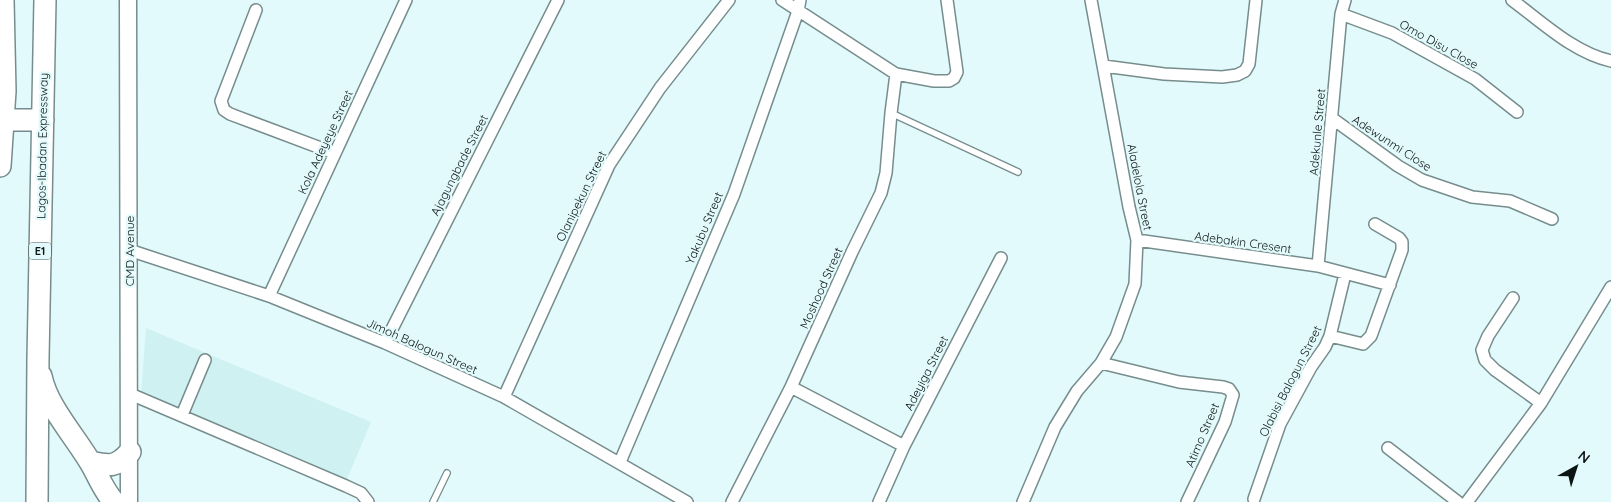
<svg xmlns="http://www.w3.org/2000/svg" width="1611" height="502" font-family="Quicksand,sans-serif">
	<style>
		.built { fill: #cff1f2 }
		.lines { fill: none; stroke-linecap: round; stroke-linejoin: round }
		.lane-casing { stroke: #778d8d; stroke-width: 8 }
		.street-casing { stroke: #778d8d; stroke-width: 14 }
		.secondary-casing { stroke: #778d8d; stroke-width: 19 }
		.highway-casing { stroke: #778d8d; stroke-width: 24 }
		.lane { stroke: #fff; stroke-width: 5.5 }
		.street { stroke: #fff; stroke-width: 11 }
		.secondary { stroke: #fff; stroke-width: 16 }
		.highway { stroke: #fff; stroke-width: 21 }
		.labels { text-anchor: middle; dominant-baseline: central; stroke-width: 4.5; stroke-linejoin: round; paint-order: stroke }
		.shield { fill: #e2fafb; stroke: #4c5959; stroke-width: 1 }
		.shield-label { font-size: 11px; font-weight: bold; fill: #0c1414 }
		.street-label { font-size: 12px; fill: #0c1414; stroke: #e2fafb }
	</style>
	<rect width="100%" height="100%" fill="#e2fafb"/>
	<path class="built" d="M146 328 371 422 347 479 141 395Z"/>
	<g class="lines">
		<g class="lane-casing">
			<path id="lane" d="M891 113 1018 172
				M433 502 447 473"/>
		</g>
		<g class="street-casing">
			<path id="street" d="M782 0 896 74 934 81H949L954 78 957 72 947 0
				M1512 0C1542 22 1574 53 1611 61
				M256 10 221 101 224 110 230 114 334 153
				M1341 14 1392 33 1475 79 1517 112
				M1104 66 1164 74 1222 77 1237 75 1245 71 1249 64 1256 0
				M1333 119 1398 166 1422 180 1472 197 1510 201 1552 219
				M1137 240 1318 266 1390 285
				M129 250 269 296 385 343 504 397 687 502
				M1318 266 1341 14 1345 0
				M269 296 406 0
				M1513 298 1488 336 1482 350 1485 360 1495 370 1541 403
				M1330 336 1363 344 1371 336 1402 250V242L1399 238 1375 224
				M385 343 558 0
				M1101 363 1179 382 1223 387 1229 389 1233 395 1225 422 1187 502
				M791 387 904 446
				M128 393 346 486 361 493 368 502
				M504 397 609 165 660 88 729 0
				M182 415 205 360
				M1388 448 1458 502
				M620 462 734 194 798 11 800 0
				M1254 499 1280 424 1311 367 1325 347 1330 336 1345 274
				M732 502 791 387 852 252 881 193 886 173 891 113 896 74
				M879 502 904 446 1001 258
				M1023 502 1055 427 1077 391 1101 363 1116 337 1135 284 1137 240 1129 207 1091 0
				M1467 502 1541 403 1611 287"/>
		</g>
		<g class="secondary-casing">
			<path id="secondary" d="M128 0 129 502"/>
		</g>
		<g class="highway-casing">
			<path id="highway" d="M3 120H43
				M0 166 5 91 3 0
				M41 376C47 406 74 435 90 462 98 475 103 490 114 502
				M90 462C109 466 116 468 130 452
				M37 502 38 359 45 0"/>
		</g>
		<use href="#lane" class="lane"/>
		<use href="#street" class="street"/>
		<use href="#secondary" class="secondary"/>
		<use href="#highway" class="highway"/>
	</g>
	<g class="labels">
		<rect class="shield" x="29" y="242.5" width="22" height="17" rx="4"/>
		<g class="shield-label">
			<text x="40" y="251">E1</text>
		</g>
		<g class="street-label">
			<text transform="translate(1439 44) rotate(29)">Omo Disu Close</text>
			<text transform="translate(1317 132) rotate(-85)">Adekunle Street</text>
			<text transform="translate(325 142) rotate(-65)">Kola Adeyeye Street</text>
			<text transform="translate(1392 143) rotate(33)">Adewunmi Close</text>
			<text transform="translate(42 146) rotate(-89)">Lagos-Ibadan Expressway</text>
			<text transform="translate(459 165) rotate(-63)">Ajagungbade Street</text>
			<text transform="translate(1140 187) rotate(79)">Aladelola Street</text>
			<text transform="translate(581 196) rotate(-64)">Olanipekun Street</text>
			<text transform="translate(704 228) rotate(-67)">Yakubu Street</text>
			<text transform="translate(1243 242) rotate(8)">Adebakin Cresent</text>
			<text transform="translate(129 251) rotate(-90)">CMD Avenue</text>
			<text transform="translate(821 288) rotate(-66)">Moshood Street</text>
			<text transform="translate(422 346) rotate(24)">Jimoh Balogun Street</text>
			<text transform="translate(926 373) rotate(-63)">Adeyiga Street</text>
			<text transform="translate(1290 381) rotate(-63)">Olabisi Balogun Street</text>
			<text transform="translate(1202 435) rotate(-67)">Atimo Street</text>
		</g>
	</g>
	<g transform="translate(1576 467) rotate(39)" stroke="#e2fafb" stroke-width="4" paint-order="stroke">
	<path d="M0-4L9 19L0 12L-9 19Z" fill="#0c1414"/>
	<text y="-8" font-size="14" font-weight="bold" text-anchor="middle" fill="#0c1414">N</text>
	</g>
</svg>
